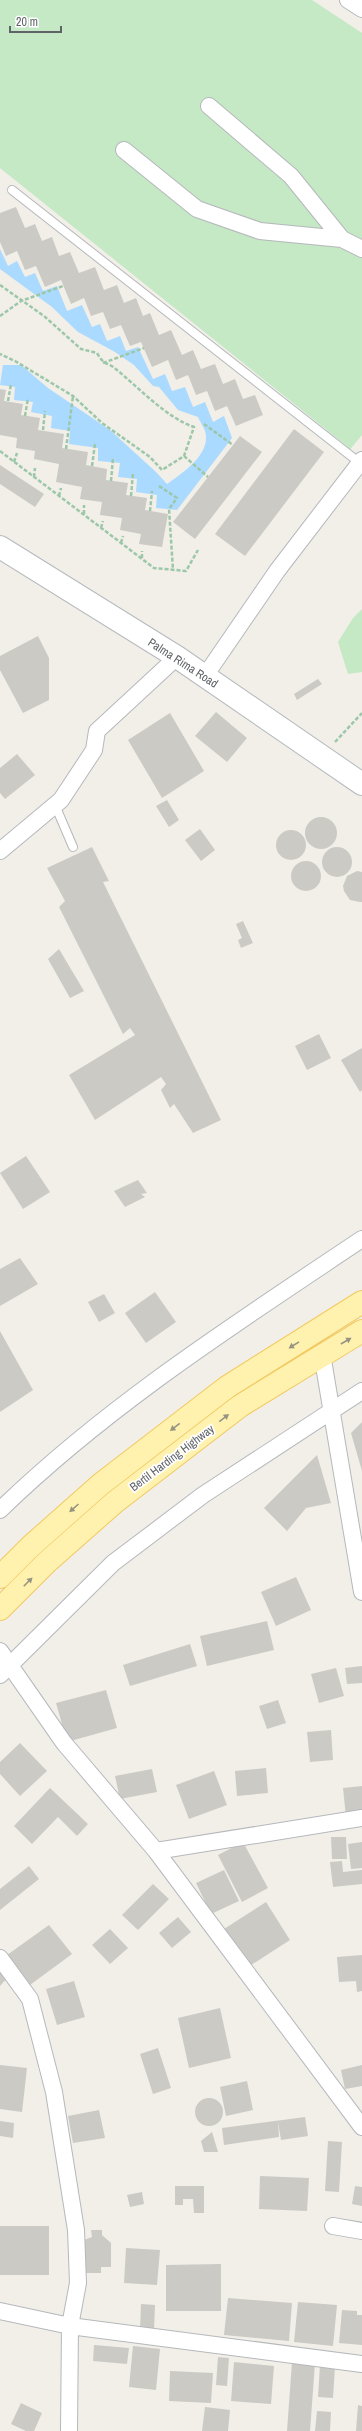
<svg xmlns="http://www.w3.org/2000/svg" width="362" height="2431" font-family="'Archivo Narrow',sans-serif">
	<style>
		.green { fill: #c5e8c5 }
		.water { fill: #aadaff }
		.building { fill: #cccac5 }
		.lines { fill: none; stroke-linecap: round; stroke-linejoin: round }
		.lane-casing { stroke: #b5b8bc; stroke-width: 10 }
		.street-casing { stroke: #b5b8bc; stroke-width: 18 }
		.secondary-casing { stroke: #b6babf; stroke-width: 24 }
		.primary-casing { stroke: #f2c960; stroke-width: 24 }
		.path { stroke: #9cc7a9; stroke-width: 2.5; stroke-dasharray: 4 2; stroke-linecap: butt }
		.lane { stroke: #fff; stroke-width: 8 }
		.street { stroke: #fff; stroke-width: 16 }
		.secondary { stroke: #fff; stroke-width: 22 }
		.primary { stroke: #fff2af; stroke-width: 22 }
		.oneway { fill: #979581 }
		.labels { text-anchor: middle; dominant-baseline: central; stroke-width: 3.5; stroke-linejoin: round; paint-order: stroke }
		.street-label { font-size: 12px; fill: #5f6368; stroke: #fff }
	</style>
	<rect width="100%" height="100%" fill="#f1efe8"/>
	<path class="green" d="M0 0H312L362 33V435L343 458 348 447 0 168Z
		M362 609V672L348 674 338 642 353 618Z"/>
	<path class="water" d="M0 249 8 266 17 261 25 277 35 273 43 291 57 286 67 311 82 305 92 327 100 324 107 341 120 336 126 351 138 347 153 379 165 374 172 391 185 387 193 407 205 402 213 422 224 416 232 438 177 510 156 508 157 495 136 492 137 479 118 477 120 463 98 461V448L69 444 70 431 51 428 52 416 31 412 33 402 14 400 15 387 0 385 3 365H21L48 388 110 430 156 472 167 484C182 473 212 454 205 431 204 427 200 422 198 417L178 410 159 387 153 386 134 365 115 352 78 332 52 307 0 269Z"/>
	<path class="building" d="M16 207 25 228 35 224 42 241 52 237 59 256 70 252 79 273 95 267 104 290 117 285 124 303 136 298 143 316 150 313 159 335 171 330 182 355 193 350 201 369 215 364 223 384 235 379 243 399 255 395 263 415 236 426 227 406 215 411 207 391 196 395 188 375 176 380 168 360 152 367 141 342 130 346 121 325 110 329 103 312 91 316 84 298 71 304 61 280 45 287 36 266 25 270 17 251 6 256 0 242V213Z
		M0 389 6 390 4 401 23 404 21 415 40 418 38 430 64 434 62 448 88 452 86 465 107 469 106 480 128 483 126 495 147 498 145 510 168 514 162 547 139 544 141 534 120 530 122 518 100 515 102 502 80 499 82 487 56 482 59 464 34 459 35 451 16 448 17 438 0 435Z
		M294 429 324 452 245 556 215 534Z
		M240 436 262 452 195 539 173 522Z
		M0 465 44 494 35 507 0 484Z
		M38 636 49 658V700L23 713 0 670V656Z
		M318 679 322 684 297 700 294 694Z
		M216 712 247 738 227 762 195 736Z
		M170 713 204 771 162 798 128 740Z
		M17 754 35 775 5 799 0 793V768Z
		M167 800 179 820 169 827 156 806Z
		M305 833a16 16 0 1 1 32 0a16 16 0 1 1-32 0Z
		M200 829 215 850 201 861 185 840Z
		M276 845a15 15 0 1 1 30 0a15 15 0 1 1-30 0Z
		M322 862a15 15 0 1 1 30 0a15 15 0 1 1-30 0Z
		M92 847 109 881 103 882 221 1120 193 1133 174 1104 170 1108 161 1090 166 1084 161 1077 95 1120 69 1075 135 1035 130 1028 123 1034 59 907 65 901 47 868Z
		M291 876a15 15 0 1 1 30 0a15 15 0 1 1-30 0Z
		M357 871 362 872V902H360L350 900 344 891 343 886 347 876Z
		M243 921 253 943 241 948 238 940 242 938 236 924Z
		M59 949 84 991 70 998 48 959Z
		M319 1034 331 1058 307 1070 295 1046Z
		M362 1048V1090L360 1092 341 1060Z
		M26 1156 50 1192 23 1209 0 1173Z
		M138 1180 147 1193 141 1194 145 1197 125 1207 114 1191Z
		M20 1258 38 1284 0 1306V1269Z
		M155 1292 176 1322 146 1343 125 1313Z
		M104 1294 115 1313 99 1322 88 1302Z
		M0 1331 33 1390 0 1412Z
		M362 1422V1471L351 1433Z
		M317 1455 331 1503 306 1508 287 1531 264 1508Z
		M296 1577 311 1610 276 1626 261 1592Z
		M267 1621 274 1650 207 1666 200 1636Z
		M190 1644 197 1666 130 1686 123 1665Z
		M362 1666V1683L347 1684 345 1668Z
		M336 1668 344 1696 319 1703 311 1674Z
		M106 1690 117 1728 67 1742 56 1703Z
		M278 1700 286 1723 267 1729 259 1706Z
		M331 1730 333 1760 310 1762 307 1732Z
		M20 1743 47 1771 20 1796 0 1774V1762Z
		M266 1768 268 1793 237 1796 235 1771Z
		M152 1769 157 1792 120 1799 115 1776Z
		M214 1771 227 1805 189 1819 176 1785Z
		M362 1786V1815L346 1817 343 1788Z
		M50 1788 88 1824 77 1836 58 1817 32 1844 14 1826Z
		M331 1837H346L347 1859H332Z
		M243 1842 268 1888 242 1902 218 1855Z
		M362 1842V1868L351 1869 348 1844Z
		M342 1861 343 1872 362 1870V1884L333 1887 330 1862Z
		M29 1866 39 1879 0 1910V1889Z
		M224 1870 239 1901 211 1914 196 1883Z
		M153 1884 169 1899 138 1930 122 1915Z
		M266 1902 290 1940 248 1967 224 1929Z
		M178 1917 191 1932 172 1948 159 1933Z
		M49 1925 72 1954 30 1985 7 1955Z
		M110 1929 128 1948 110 1964 92 1945Z
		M362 1955V1991L357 1992 356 1981 339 1982 337 1957Z
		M0 1969 8 1977 0 1986Z
		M74 1981 85 2017 57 2025 46 1989Z
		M220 2008 231 2058 189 2068 178 2018Z
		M158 2048 171 2088 153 2094 140 2054Z
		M0 2065 27 2068 22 2112 0 2109Z
		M362 2065V2086L345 2089 341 2070Z
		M247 2081 253 2110 226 2116 220 2087Z
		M195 2112a14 14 0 1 1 28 0a14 14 0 1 1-28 0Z
		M99 2110 105 2138 73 2143 68 2116Z
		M305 2117 308 2136 281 2140 278 2122 279 2137 224 2145 222 2128Z
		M0 2121 14 2123 13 2138 0 2136Z
		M212 2132 218 2152H204L201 2141Z
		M328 2141 342 2142 339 2192 325 2191Z
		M260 2176 309 2178 307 2211 259 2209Z
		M175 2186H204V2213H194L193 2199H183V2205H175Z
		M355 2186 362 2187V2206L352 2204Z
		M142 2192 144 2204 130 2207 127 2195Z
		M0 2226H49V2275H0Z
		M91 2230H102V2235L111 2243V2267H101V2273H84V2240L92 2237Z
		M126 2248 160 2250 157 2285 124 2283Z
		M221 2264V2311H166V2265Z
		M228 2298 292 2303 289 2341 224 2335Z
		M298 2302 337 2305 333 2346 294 2342Z
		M141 2304 155 2305 154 2331H140Z
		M342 2310 357 2311V2315H362V2345L339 2343Z
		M94 2345 129 2348 127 2364 93 2361Z
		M133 2346 160 2349 156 2390 129 2387Z
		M218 2357 229 2358 227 2386 216 2385Z
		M234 2362 274 2366 271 2404 231 2401Z
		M292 2362 315 2363 310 2431H287Z
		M320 2365 335 2366 333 2398 318 2397Z
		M170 2371 213 2373 211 2403 169 2401Z
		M21 2403 42 2413 34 2431H26L11 2424Z
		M358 2405 362 2406V2431H356Z
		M205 2407 230 2410 228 2431H202Z
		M317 2411 331 2412 330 2431H315Z"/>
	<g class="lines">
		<g class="lane-casing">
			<path id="lane" d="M12 190 360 463
				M55 805 73 847"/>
		</g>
		<g class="street-casing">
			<path id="street" d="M348 0 362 9
				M209 106 291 176 342 239 362 249
				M124 150 197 209 260 231 342 239
				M205 676 277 571 362 460
				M0 851 61 800 94 750 97 731 177 657
				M322 1354 362 1592
				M0 1510C108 1405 238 1322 362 1239
				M0 1651 64 1743 156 1851 362 2127
				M0 1675 113 1563 203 1495 362 1391
				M156 1851 362 1818
				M0 1958 30 1999 54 2092 76 2230 78 2283 70 2326 69 2431
				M333 2226 362 2231
				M0 2311 70 2326 362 2364"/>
		</g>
		<g class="secondary-casing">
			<path id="secondary" d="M0 547 177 657 362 784"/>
		</g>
		<g class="primary-casing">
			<path id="primary" d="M0 1577 31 1546 101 1484 227 1387 362 1302
				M0 1609 47 1562 115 1502 240 1406 362 1331"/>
		</g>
		<path class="path" d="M0 285 44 316 81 349 97 353C105 367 107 361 117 370 139 388 167 418 194 427L184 456 162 470 150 457 102 423 73 396 15 361 0 354
			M0 316 21 301 63 286
			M103 363 144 348
			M8 401 11 384
			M25 416 28 398
			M204 424 233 445
			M43 430 45 411
			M66 449 73 396
			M0 451 154 568 186 571 198 550
			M184 456 208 477
			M14 462 17 453
			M92 466 95 444
			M34 477 35 468
			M111 481 113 458
			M159 486 177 498 169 509 173 570
			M59 496 61 488
			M131 496 133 473
			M150 511 152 491
			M84 514V505
			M101 528 103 521
			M121 543 123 536
			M142 558V551
			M335 742 362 713"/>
		<use href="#lane" class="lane"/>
		<use href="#street" class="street"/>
		<use href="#secondary" class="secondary"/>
		<use href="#primary" class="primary"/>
	</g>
	<defs><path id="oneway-solid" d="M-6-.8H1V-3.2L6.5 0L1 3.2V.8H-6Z"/></defs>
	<g class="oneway">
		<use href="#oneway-solid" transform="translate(346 1341) rotate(-30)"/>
		<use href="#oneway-solid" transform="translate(294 1345) rotate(148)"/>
		<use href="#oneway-solid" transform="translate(224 1418) rotate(-38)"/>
		<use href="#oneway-solid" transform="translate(175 1427) rotate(142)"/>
		<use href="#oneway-solid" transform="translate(74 1508) rotate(138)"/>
		<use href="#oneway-solid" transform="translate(28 1582) rotate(-45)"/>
	</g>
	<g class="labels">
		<g class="street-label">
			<text transform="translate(183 663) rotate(33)">Palma Rima Road</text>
			<text transform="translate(172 1458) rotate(-37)">Bertil Harding Highway</text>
		</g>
	</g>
	<path d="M10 26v6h51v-6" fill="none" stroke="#5f6368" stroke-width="2"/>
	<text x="16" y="26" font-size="12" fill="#5f6368" stroke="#ffffff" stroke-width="3" paint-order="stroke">20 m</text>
</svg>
